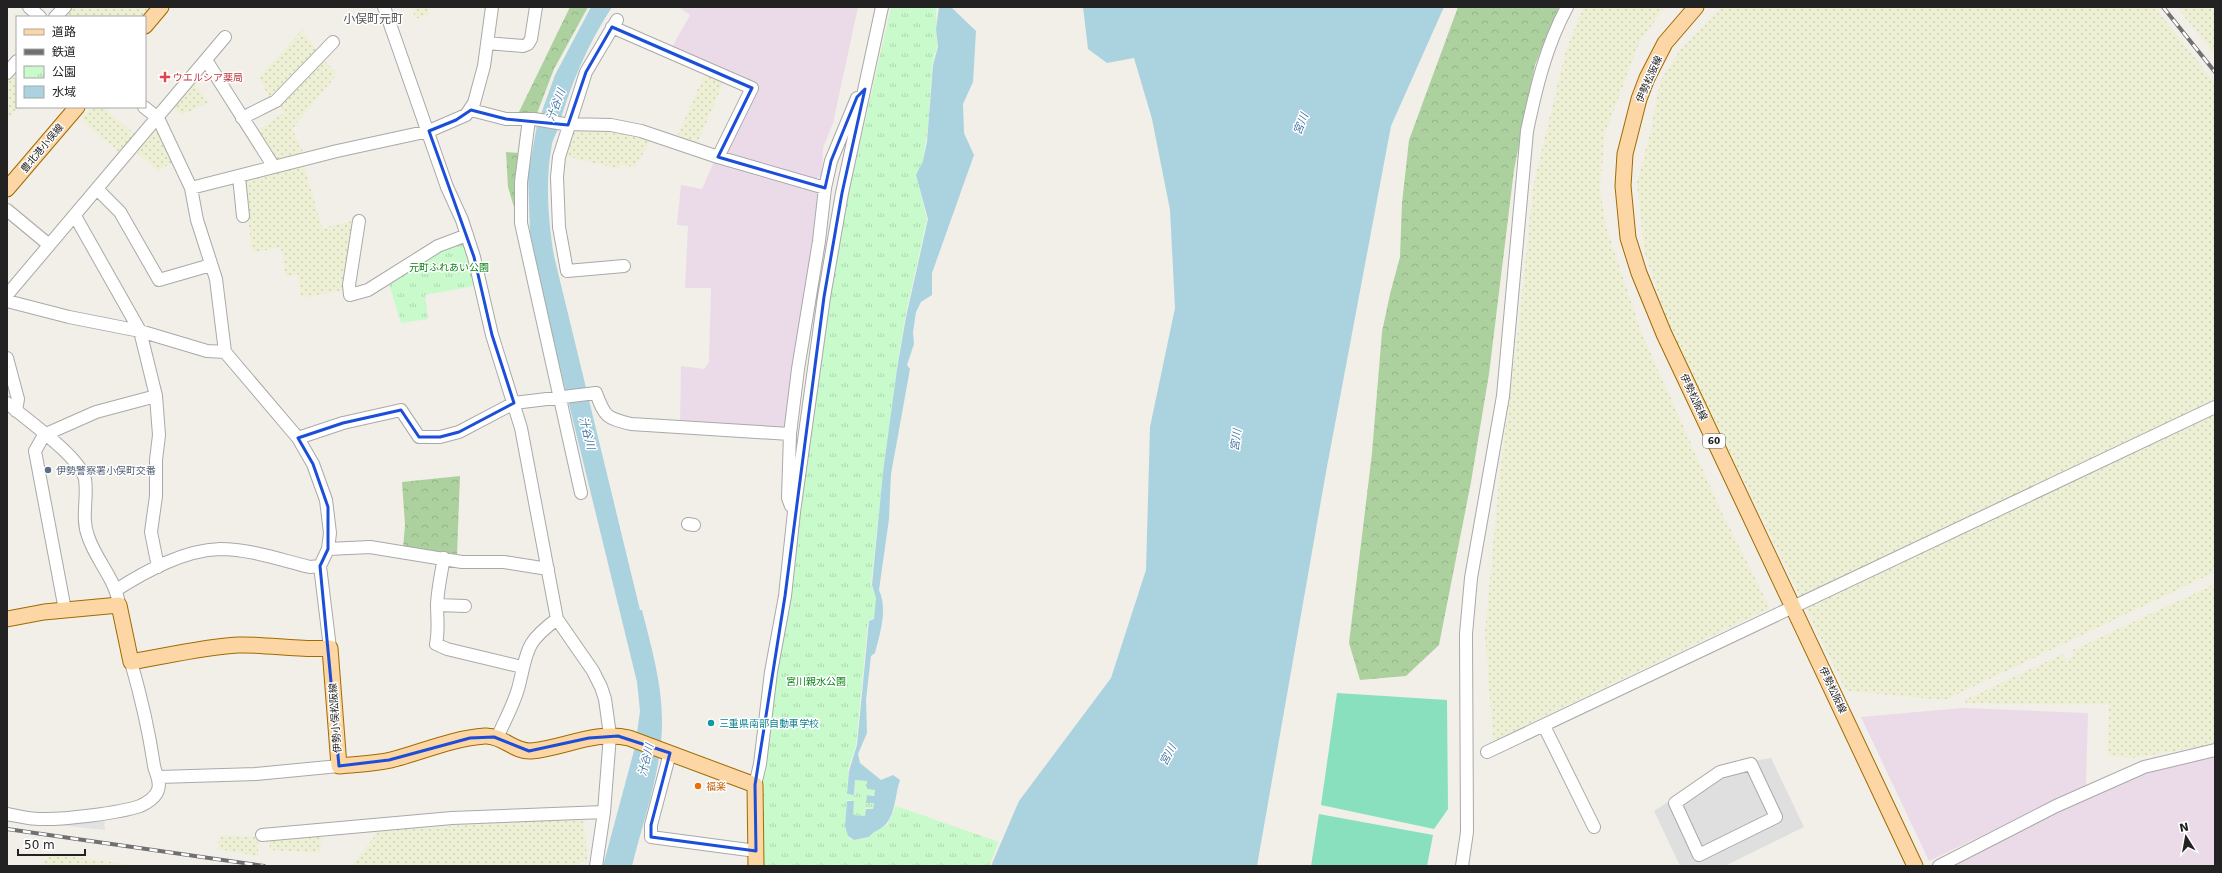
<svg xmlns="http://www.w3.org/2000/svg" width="2222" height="873" font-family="'DejaVu Sans','Noto Sans JP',sans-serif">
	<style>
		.residential { fill: #e0dfdf }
		.industrial { fill: #ebdbe8 }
		.farmland { fill: url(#farmland-dots) }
		.forest { fill: url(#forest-crowns) }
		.park { fill: url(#park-tufts) }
		.pitch { fill: #88e0be }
		.parking { fill: #e2e2e2 }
		.water { fill: #aad3df }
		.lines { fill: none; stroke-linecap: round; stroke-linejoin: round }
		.minor-casing { stroke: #a9a9a9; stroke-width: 14 }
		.major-casing { stroke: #a06b00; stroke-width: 17 }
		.minor { stroke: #fff; stroke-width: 12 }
		.major { stroke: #fcd6a4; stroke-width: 15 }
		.rail-casing { stroke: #707070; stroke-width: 4 }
		.rail { stroke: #fff; stroke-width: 2.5; stroke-dasharray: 8; stroke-linecap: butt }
		.marked { fill: none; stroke: #1d4ed8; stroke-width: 3; stroke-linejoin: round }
		.health-dot { fill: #e0444e; stroke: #fff; stroke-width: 1.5 }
		.service-dot { fill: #5c6f8a; stroke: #fff; stroke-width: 1.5 }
		.culture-dot { fill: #0f9aa8; stroke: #fff; stroke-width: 1.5 }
		.food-dot { fill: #e8710a; stroke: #fff; stroke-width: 1.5 }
		.labels { text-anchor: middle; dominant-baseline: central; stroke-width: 3; stroke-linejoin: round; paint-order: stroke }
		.shield { fill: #fff; stroke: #646464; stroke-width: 1 }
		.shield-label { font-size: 9px; font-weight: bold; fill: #222 }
		.health-label { font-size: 10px; fill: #be3a42; stroke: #fff; text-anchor: start }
		.street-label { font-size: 10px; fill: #222; stroke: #fff }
		.park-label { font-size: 10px; fill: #0c8416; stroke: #fff }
		.service-label { font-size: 10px; fill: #4e5e75; stroke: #fff; text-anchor: start }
		.culture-label { font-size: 10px; fill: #0d838f; stroke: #fff; text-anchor: start }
		.food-label { font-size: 10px; fill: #c56008; stroke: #fff; text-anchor: start }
		.water-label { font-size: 11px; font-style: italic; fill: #4a7aab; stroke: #fff }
		.quarter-label { font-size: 12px; fill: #555; stroke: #fff }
	</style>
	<defs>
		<pattern id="farmland-dots" width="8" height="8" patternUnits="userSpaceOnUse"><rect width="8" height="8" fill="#eef0d5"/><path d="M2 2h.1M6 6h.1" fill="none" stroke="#ccceb7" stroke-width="1.8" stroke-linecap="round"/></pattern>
		<pattern id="forest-crowns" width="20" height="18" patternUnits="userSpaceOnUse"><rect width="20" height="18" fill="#add19e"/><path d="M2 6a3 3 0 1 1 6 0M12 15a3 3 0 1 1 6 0" fill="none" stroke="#95b388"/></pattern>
		<pattern id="park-tufts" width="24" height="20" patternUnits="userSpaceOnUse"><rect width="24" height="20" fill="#c8facc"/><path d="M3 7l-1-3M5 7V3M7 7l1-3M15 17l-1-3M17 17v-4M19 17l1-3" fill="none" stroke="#acd6af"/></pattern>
	</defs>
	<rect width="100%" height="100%" fill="#f2efe9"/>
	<path class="residential" d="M1771 758 1804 827 1725 866H1680L1654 811 1715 771 1731 765Z"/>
	<path class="industrial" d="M678 7H858L833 123 823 148 822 176 811 180 725 155 753 92 671 49 690 15Z
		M715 159 820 189 815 245 786 430 680 422 681 366 704 369 709 362 711 288H685L688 226 677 225 681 185 702 189Z
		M1962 708 2088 713 2086 786 1929 861 1861 717Z
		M2215 756V866H1947L2063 808 2139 775Z"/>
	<path class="farmland" d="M73 7H149L141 17H63Z
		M411 7H429V14L416 19Z
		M1583 7H1665L1640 41 1605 133 1600 190 1607 230 1641 332 1722 513 1770 608 1493 741 1485 633 1499 480 1519 323 1533 187 1565 54Z
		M1722 7H2154L2215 83V572L1945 700 1846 691 1669 326 1644 250 1637 183 1651 130 1660 81 1680 50Z
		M2177 7H2215V55Z
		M302 30 317 51 279 90 269 97 259 77Z
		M324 60 337 74 292 129 303 152 275 161 255 132 284 113 278 104Z
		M705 73 724 81 696 146 676 139Z
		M11 76 17 80 18 107 7 120V81Z
		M194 83 208 103 181 115 173 107Z
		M91 107H102L136 135 121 154 81 120Z
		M155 127 173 162 158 171 135 151Z
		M571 128 615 129 652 139 635 167 621 165 619 169 566 156Z
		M304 165 322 228 352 221 345 290 301 298 298 274 286 277 281 247 252 253 244 181Z
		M2215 584V744L2134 758 2110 756 2107 751 2109 704 1966 703 1965 700 2063 654 2066 660 2074 656 2073 650Z
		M583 817 588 863 581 861 579 866 352 865 379 831Z
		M322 834 320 853 270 850 269 837Z
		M219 835 258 837V856L218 849Z
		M53 854 141 866H40Z"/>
	<path class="forest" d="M570 7H588L554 69 536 116 518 114Z
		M1458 7H1559L1535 65 1514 170 1489 374 1471 482 1439 645 1406 676 1360 680 1349 643 1372 453 1382 332 1390 294 1400 257 1402 203 1409 140Z
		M506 152 520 153 516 214 508 187Z
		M460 476 457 555 403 548 405 525 402 482Z"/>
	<path class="park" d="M891 7H936L937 48 932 65 928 127 923 161 916 175 927 219 905 317 897 367 883 472 871 585 876 598 874 618 868 621 856 745 848 770 847 795H855V780L867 781V789L874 790V795H867L866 803H874L873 809 865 808V816L853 815 854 801 847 800 845 826 849 838 854 840 869 838 871 834 887 825 896 806 999 842 989 866H756L764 763 794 512 847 200Z
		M467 235 480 285 425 295 428 319 401 323 388 281Z"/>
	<path class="pitch" d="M1337 693 1447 700 1448 809 1434 829 1321 805Z
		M1319 814 1433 835 1427 866H1311Z"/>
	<path class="parking" d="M104 817 105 830 58 825 70 821Z"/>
	<path class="water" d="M591 7H612C588 43 569 88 558 129 556 134 553 139 552 144 545 180 548 220 554 256L640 610H642C651 646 662 683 662 720 663 766 643 822 632 866H603L635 747 640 711 637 682 544 302 530 232 528 176 537 125 555 75Z
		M939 7H951L976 31 973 82 963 104 964 133 974 155 932 273V295L921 302 916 312 913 332 914 344 907 365 910 369 891 474 889 519 879 590C888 610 880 633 875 653L871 656 866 700 867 733 858 754 860 763 881 780 893 775 900 780C895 794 896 812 886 824 881 830 873 831 869 837L854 840 848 836 845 826 847 801H854L853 815 865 816 866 809H873L874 803H866L867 795 874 796 875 790 867 789V781L855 780 854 795 847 794 849 771 857 745 869 621 874 619 876 598 872 585 883 472 897 369 906 317 928 219 916 175 923 161 927 142 933 65 938 47 936 29Z
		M1083 7H1444L1391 126 1326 472 1257 866H991L1019 801 1111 678 1146 570 1150 427 1175 308 1170 210 1152 119 1134 58 1107 63 1088 49Z"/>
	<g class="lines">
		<g class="minor-casing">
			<path id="minor" d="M29 7 40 17
				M384 7 447 187 462 220 474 257 492 335 521 428 557 619 593 671 601 687 605 699 610 735 604 812 596 866
				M55 17 65 7
				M617 20 586 72 559 157 557 177 559 227 567 271 624 266
				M612 27 752 88 718 157
				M487 43 523 46 528 44 531 39 536 7
				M206 60 274 167
				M7 73 17 61
				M144 107 158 118 191 188 197 220 216 279 225 352 298 438 313 464 326 500 330 533 328 549 320 566 330 648
				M471 110 506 119H534L564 124 611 125 641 131 718 157 825 188
				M242 118 276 101 333 42
				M529 119 521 182V223L581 493
				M239 177 243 216
				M191 188 337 151 429 131 466 115 474 103 484 66 492 7
				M97 189 120 212 159 280 211 265
				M7 210 48 244
				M75 216 140 331 156 396 159 435 156 460V496L151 532 158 567
				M359 221 349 285 350 295 368 290 438 246 467 235
				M7 295 225 37
				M7 301 69 317 140 331 207 351 225 352
				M7 358 18 399 16 411
				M7 403C26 419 80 457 85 479 88 498 81 518 88 536 96 561 116 579 119 605
				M790 434 798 369 819 241 825 188 831 161 857 98
				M298 438 343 423 401 410 419 437H440L459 432 514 403 596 393C605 417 606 418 631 424L790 434 788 498 791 506
				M688 524 694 525
				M328 549 370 547 462 562H504L548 569
				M444 558C441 573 438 588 437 604 437 618 439 630 436 644L447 649 522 667
				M116 590C146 571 184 550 220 549 250 549 281 560 310 567L320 566
				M437 605 465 606
				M65 610 35 451 44 435 96 412 156 396
				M1544 726 1594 827
				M497 738C504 722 513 706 518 689 528 652 523 644 557 619
				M1487 752 2215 407
				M670 753 651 825V837L756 851
				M1751 764 1776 817 1699 855 1675 803 1720 772Z
				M159 777 256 774 339 766
				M755 785 760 764 771 672 785 596 794 512 824 297 842 193 882 7
				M7 814C18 816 29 819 40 819 62 820 120 813 140 806 147 803 156 797 158 790 161 781 156 775 154 766 149 731 141 697 131 662
				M262 835 452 818 604 812
				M1462 866 1467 832 1466 634 1471 578 1503 396 1527 131C1536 88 1546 46 1567 7
				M1939 866 2056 806 2144 767 2215 750"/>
		</g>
		<g class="major-casing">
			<path id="major" d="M1696 7 1665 43 1647 78 1639 99 1625 154 1623 186 1628 238 1639 273 1664 334 1915 866
				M145 26 161 7
				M7 189 77 107
				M7 619 44 612 119 605 131 662C166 656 203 647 238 645 269 644 300 651 330 648L339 766C356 764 374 764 391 760 422 752 453 738 485 736 502 735 514 752 531 751 564 748 595 730 629 738L755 785 756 866"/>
		</g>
		<use href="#minor" class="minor"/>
		<use href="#major" class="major"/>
		<g class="rail-casing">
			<path id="rail" d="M2163 7 2215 72
				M7 829 264 866"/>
		</g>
		<use href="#rail" class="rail"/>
	</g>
	<path class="marked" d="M612 27 752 88 718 157 825 188 831 161 857 97 865 89 842 193 824 297 785 596 755 785 756 851 651 837V825L670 753 618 736 589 738 529 751 494 737 470 738 389 760 339 766 320 566 328 549V507L313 464 298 438 343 423 401 410 419 437H440L459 432 514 403 492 335 474 257 429 131 456 120 471 110 506 119 568 125 586 72Z"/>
	<path class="health-dot" d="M163 71h4v4h4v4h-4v4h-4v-4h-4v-4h4z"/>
	<circle class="service-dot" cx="48" cy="470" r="4"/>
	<circle class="culture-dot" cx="711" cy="723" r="4"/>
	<circle class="food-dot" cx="698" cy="786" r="4"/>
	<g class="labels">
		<rect class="shield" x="1703" y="434" width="22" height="14" rx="3"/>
		<g class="shield-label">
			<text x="1714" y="441">60</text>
		</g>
		<g class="health-label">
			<text x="173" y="77">ウエルシア薬局</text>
		</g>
		<g class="street-label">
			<text transform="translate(1649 79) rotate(-66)">伊勢松阪線</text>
			<text transform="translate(42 148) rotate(-50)">豊北港小俣線</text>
			<text transform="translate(1694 397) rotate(65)">伊勢松阪線</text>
			<text transform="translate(1833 690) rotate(65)">伊勢松阪線</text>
			<text transform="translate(335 718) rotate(-94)">伊勢小俣松阪線</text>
		</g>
		<g class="park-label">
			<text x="449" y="267">元町ふれあい公園</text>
			<text x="816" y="681">宮川親水公園</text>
		</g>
		<g class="service-label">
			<text x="56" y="470">伊勢警察署小俣町交番</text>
		</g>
		<g class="culture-label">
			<text x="719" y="723">三重県南部自動車学校</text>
		</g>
		<g class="food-label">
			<text x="706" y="786">福楽</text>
		</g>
		<g class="water-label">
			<text transform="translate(556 105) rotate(-69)">汁谷川</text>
			<text transform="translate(1301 124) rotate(-69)">宮川</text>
			<text transform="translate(587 433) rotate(76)">汁谷川</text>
			<text transform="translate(1236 440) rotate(-82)">宮川</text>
			<text transform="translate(1168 755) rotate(-62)">宮川</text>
			<text transform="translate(646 760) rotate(-76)">汁谷川</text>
		</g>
		<g class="quarter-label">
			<text x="373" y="19">小俣町元町</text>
		</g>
	</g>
	<rect width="2222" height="873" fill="none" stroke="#222222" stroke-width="16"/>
	<rect x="16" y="16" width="130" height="92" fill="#ffffff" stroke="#a7a7a7"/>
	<rect x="24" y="29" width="20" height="6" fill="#fcd6a4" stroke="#a7a7a7"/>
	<text x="52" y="36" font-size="12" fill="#222222">道路</text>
	<rect x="24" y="49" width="20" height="6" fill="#707070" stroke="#a7a7a7"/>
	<text x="52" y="56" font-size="12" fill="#222222">鉄道</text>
	<rect x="24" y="66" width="20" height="12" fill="url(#park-tufts)" stroke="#a7a7a7"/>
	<text x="52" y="76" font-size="12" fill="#222222">公園</text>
	<rect x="24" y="86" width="20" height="12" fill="#aad3df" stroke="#a7a7a7"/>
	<text x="52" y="96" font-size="12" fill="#222222">水域</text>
	<g transform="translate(2186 837) rotate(349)" stroke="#ffffff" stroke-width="3" paint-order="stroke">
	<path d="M0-3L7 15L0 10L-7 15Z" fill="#222222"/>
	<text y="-6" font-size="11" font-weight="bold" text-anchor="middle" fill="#222222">N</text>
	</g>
	<path d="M18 849v6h67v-6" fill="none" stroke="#222222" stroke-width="2"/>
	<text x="24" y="849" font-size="12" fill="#222222" stroke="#ffffff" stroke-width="3" paint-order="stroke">50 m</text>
</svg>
